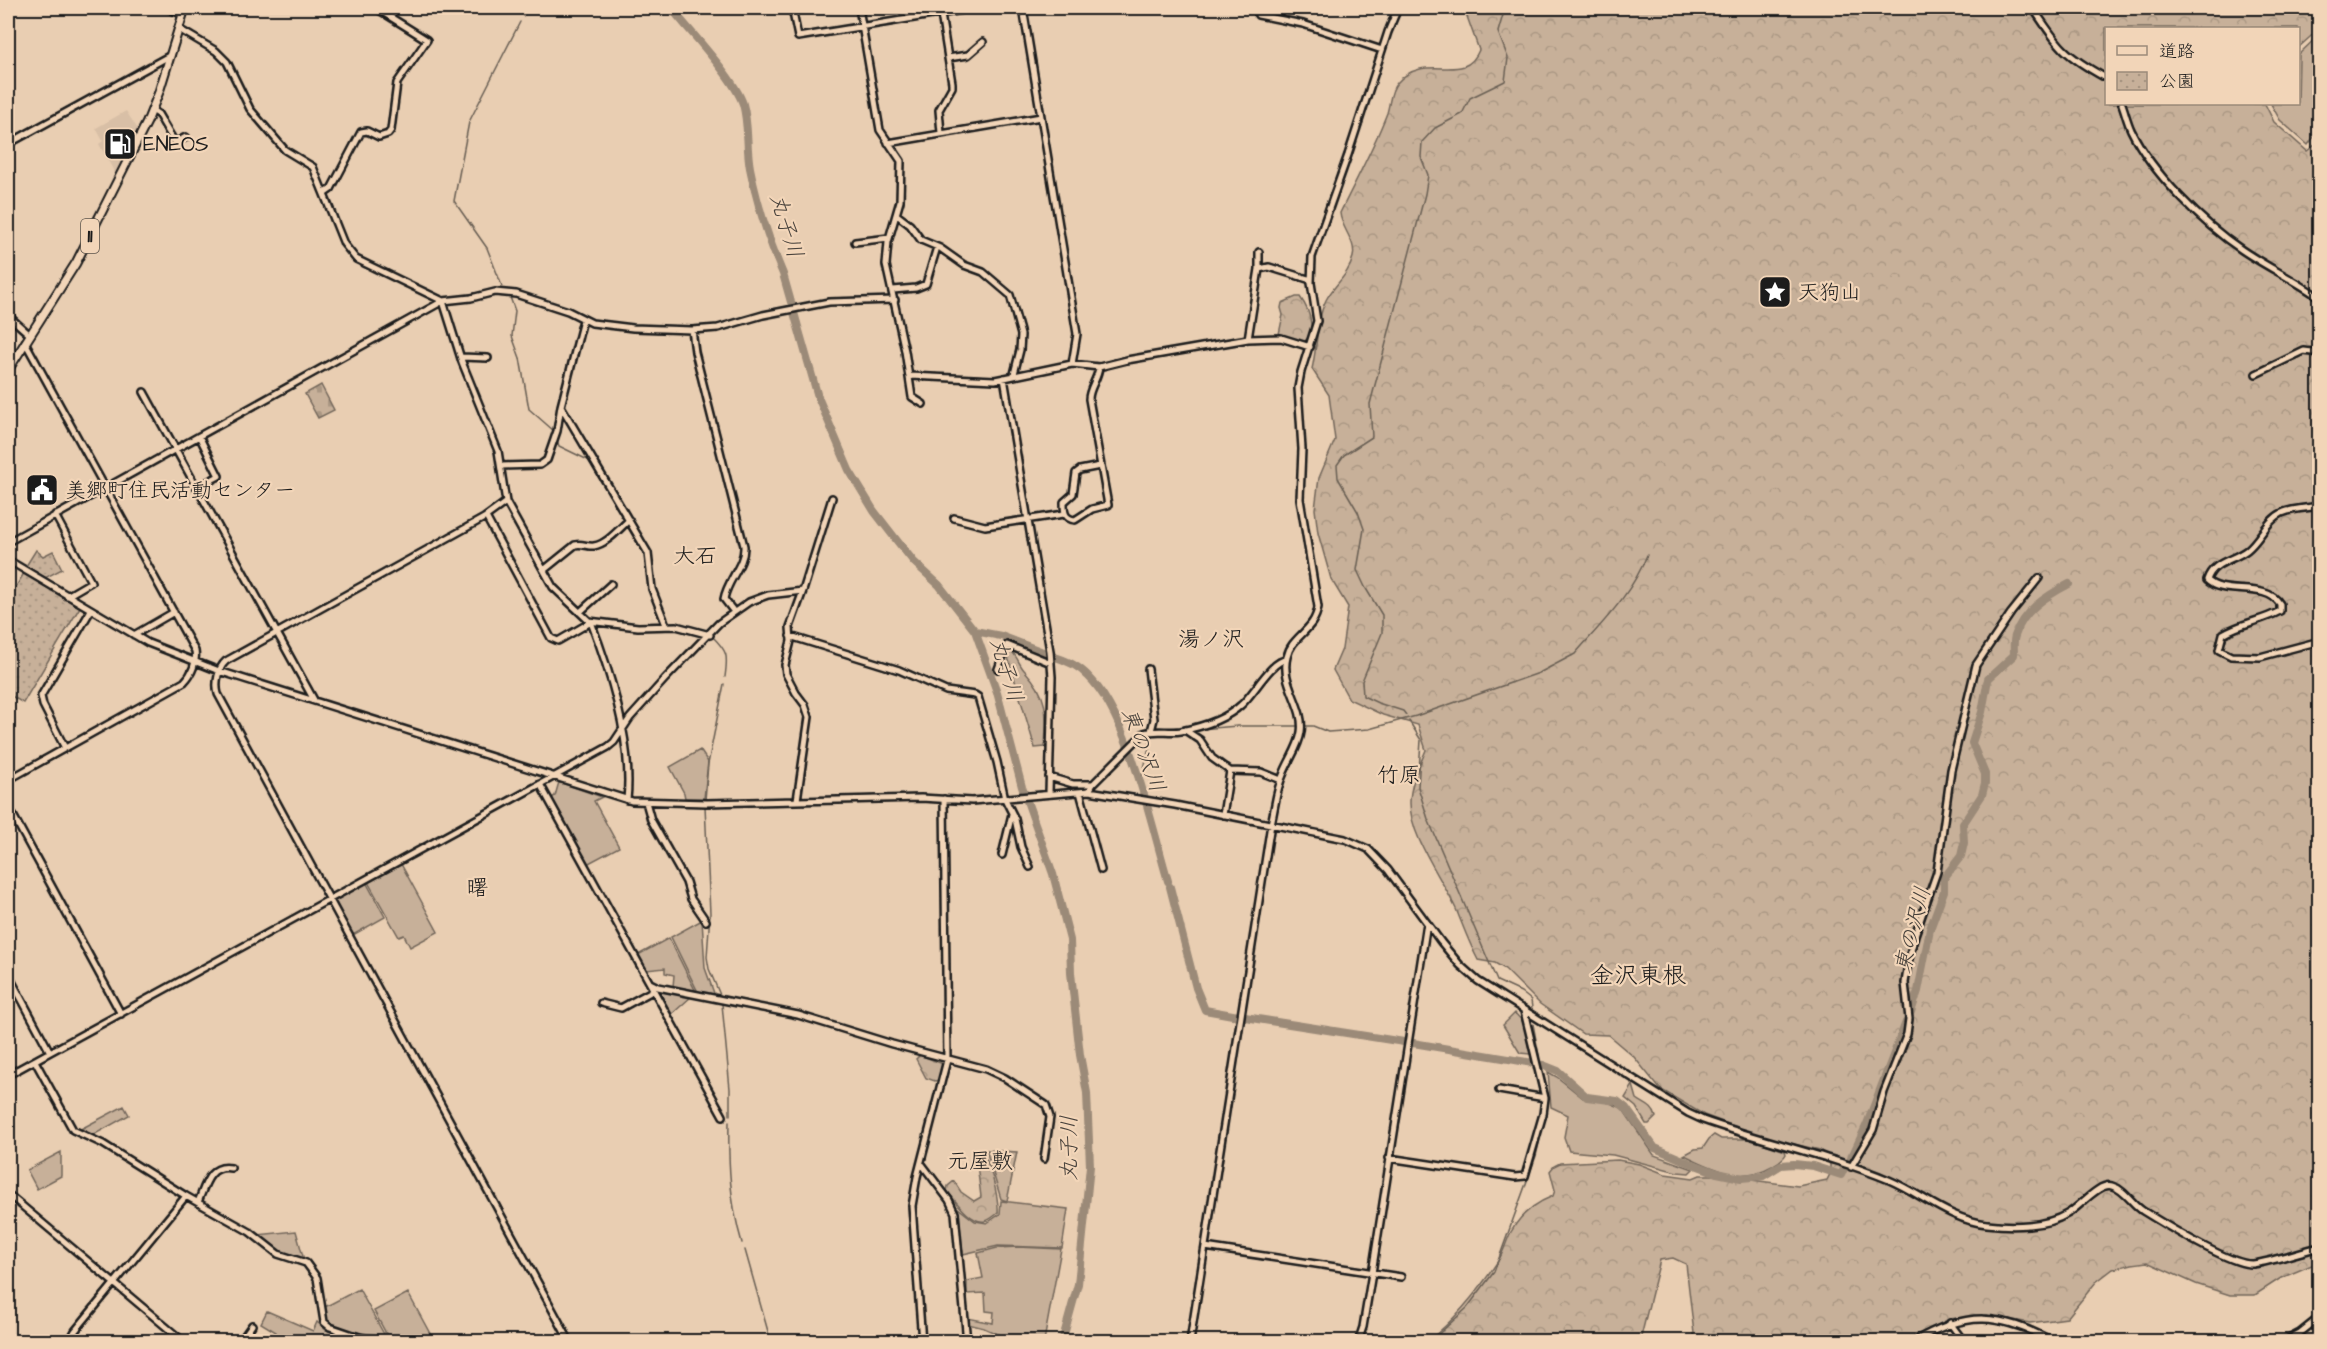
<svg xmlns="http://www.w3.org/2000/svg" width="2327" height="1349" font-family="'Architects Daughter','Klee One',sans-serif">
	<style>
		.built { fill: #d8bfa6 }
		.grass { fill: #c7b099; stroke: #72665a; stroke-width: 1.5 }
		.forest { fill: url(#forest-crowns); stroke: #72665a; stroke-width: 1.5 }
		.cemetery { fill: url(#cemetery-stones); stroke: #72665a; stroke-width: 1.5 }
		.park { fill: url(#park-dots); stroke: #72665a; stroke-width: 1.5 }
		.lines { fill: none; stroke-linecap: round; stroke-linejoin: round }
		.stream { stroke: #685e53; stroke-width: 1.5 }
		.river { stroke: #9b8a78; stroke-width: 8 }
		.minor-casing { stroke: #1c1c1c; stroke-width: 10 }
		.major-casing { stroke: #1c1c1c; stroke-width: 11 }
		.minor { stroke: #f2d5b8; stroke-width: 5 }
		.major { stroke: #f2d5b8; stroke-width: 7 }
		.labels { text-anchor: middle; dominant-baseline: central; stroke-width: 4.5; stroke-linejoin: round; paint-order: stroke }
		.shield { fill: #f2d5b8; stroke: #5c544b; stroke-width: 1.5 }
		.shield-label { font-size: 20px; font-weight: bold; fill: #1c1c1c }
		.poi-label { font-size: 21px; fill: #1c1c1c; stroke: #f2d5b8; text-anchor: start }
		.water-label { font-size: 22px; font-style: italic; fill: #48423c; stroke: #f2d5b8 }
		.neighbourhood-label { font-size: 22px; fill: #1c1c1c; stroke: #f2d5b8 }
		.quarter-label { font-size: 24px; fill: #1c1c1c; stroke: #f2d5b8 }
	</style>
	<defs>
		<pattern id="forest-crowns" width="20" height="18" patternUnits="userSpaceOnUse" patternTransform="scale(1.5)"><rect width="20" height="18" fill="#c7b099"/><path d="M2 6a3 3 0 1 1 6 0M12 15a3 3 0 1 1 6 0" fill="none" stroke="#aa9783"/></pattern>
		<pattern id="cemetery-stones" width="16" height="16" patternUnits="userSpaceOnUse" patternTransform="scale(1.5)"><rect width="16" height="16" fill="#c7b099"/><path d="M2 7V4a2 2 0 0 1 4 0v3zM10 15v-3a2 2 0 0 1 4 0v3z" fill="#aa9783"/></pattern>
		<pattern id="park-dots" width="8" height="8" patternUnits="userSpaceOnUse" patternTransform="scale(1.5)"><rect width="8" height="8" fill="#c7b099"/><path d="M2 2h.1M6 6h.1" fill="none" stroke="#aa9783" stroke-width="1.8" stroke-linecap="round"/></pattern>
	</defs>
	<rect width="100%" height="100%" fill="#e9ceb2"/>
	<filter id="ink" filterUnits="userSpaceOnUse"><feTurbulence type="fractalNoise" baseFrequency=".0167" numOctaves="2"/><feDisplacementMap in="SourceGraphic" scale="12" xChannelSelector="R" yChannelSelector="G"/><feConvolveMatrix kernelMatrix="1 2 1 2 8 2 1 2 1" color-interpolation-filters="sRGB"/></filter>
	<g filter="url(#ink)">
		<path class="built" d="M126 111 139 131 117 177 99 144 103 141 96 128Z"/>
		<path class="grass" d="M2319 35V130L2308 145 2280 120 2271 104H2298L2299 54Z
			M1011 651C1018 657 1019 665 1025 671 1049 697 1047 714 1045 747L1035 748 1007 654Z
			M700 750 708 762 704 798H685L684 793 670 767Z
			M559 782 602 797 594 801 619 847 587 864 550 799 555 796Z
			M401 864 438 932 410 947 404 935 399 937 368 882Z
			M366 882 385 917 353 935 334 900Z
			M702 920 705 968 715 996 698 992 671 937Z
			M669 938 696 992 673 987 674 975 665 973V968L646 970 638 955Z
			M658 989 692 996 672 1014Z
			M1515 1013 1524 1023 1530 1054 1520 1053 1503 1025Z
			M1548 1072 1557 1077 1583 1098 1610 1103 1622 1108 1654 1155 1693 1169 1689 1173 1677 1172 1613 1155 1569 1151 1564 1137 1568 1115 1551 1107Z
			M1633 1085 1637 1099C1645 1105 1653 1106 1656 1117L1649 1124H1646L1636 1107 1625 1098Z
			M124 1106 129 1115 95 1134 97 1139 77 1131Z
			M1714 1135 1721 1139H1751L1785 1151 1786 1154C1783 1160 1778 1162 1772 1166 1739 1185 1715 1168 1684 1155L1695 1149 1703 1148 1709 1139Z
			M986 1150 1017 1152 1007 1201 1001 1199Z
			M61 1152V1176L37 1189 27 1170Z
			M1001 1201 1068 1209 1062 1248 998 1246 963 1254 958 1208 975 1221 987 1223 1000 1214Z
			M296 1231 304 1260 276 1251 257 1235Z
			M1018 1247 1061 1249 1044 1341H1013L984 1328 968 1324 967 1318 993 1323 994 1312 986 1311 985 1293 967 1294V1281L983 1278 978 1253 997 1248Z
			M359 1289 385 1336C368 1334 339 1331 325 1319L323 1308Z
			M408 1293 434 1341H411L387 1335 374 1311Z
			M267 1311 313 1331 317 1322 326 1330 337 1333 333 1341H271L276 1332 261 1323Z"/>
		<path class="forest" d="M1464 8H2319V29L2299 47 2298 28H2106V104H2265L2274 122 2307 151 2319 142V1262L2281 1278 2255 1295H2230L2196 1284 2147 1262 2132 1264 2113 1269 2096 1282 2067 1318 2030 1323 1986 1315 1949 1319 1908 1341 1695 1342 1686 1264 1673 1258 1660 1260 1640 1341H1428C1455 1320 1479 1290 1498 1261 1504 1252 1506 1241 1511 1232 1520 1215 1535 1203 1553 1196L1555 1190 1550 1171 1554 1166 1560 1163 1618 1160 1639 1164 1665 1174 1693 1178 1700 1175H1711L1798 1186 1827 1180 1830 1174V1165L1827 1156 1820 1150 1766 1138 1704 1115 1660 1089 1634 1057 1608 1035 1583 1034 1540 1004 1505 969 1495 963 1478 960C1469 943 1463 926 1456 909 1442 878 1410 837 1410 803 1410 784 1419 767 1426 750L1418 725 1383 715 1349 699 1333 670 1342 649 1348 607 1331 579 1318 533 1315 509 1319 478 1335 440 1329 395 1312 369C1317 348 1317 318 1326 300 1334 285 1349 275 1353 257 1357 242 1341 228 1340 213 1356 180 1374 147 1387 113 1390 104 1390 90 1397 83 1426 50 1464 87 1479 50Z
			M1296 297H1300C1311 312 1319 337 1297 346L1287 343 1279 334 1283 315 1281 308 1282 303Z
			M920 1055 943 1064 939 1080 935 1081 926 1078 916 1059Z
			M979 1151C990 1156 999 1201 998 1213 994 1216 990 1220 985 1221 971 1224 955 1200 947 1191L948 1186 954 1181 961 1192 974 1201 981 1197 976 1156V1152Z"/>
		<path class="cemetery" d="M321 385 334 410 318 418 305 394Z"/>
		<path class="park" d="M36 550 43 556 53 551 62 569 45 578 26 566Z
			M24 573 80 607 23 703 8 694V600Z"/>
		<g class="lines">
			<path class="stream" d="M523 16 528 8
				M502 286 487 248 454 201 469 122 520 22
				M510 297 515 311 512 336 520 358 529 409 554 431
				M557 440 559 446 590 461 624 520
				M627 526 646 558
				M651 592 660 623
				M712 636C728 652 728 655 725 677
				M1406 715 1403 711 1378 703 1363 696 1362 681 1382 633V615L1365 587 1357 570 1364 529 1358 512 1338 478 1337 465 1344 455 1372 437 1370 404 1425 194 1428 175 1421 157 1422 142 1435 128 1462 114 1470 98 1505 81 1508 58 1498 32 1505 8
				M1409 721 1421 740 1418 787 1428 819 1497 981 1521 992 1531 1000 1532 1008
				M1305 726H1313L1328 732 1369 729 1416 716 1539 673 1575 654C1602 623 1632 594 1647 555
				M1200 729 1238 726H1298
				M1140 786 1152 734
				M705 800 708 764 724 684
				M705 806 710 913 707 957 709 969 720 995
				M722 1004 730 1089V1115
				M1533 1024 1539 1056
				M729 1122C728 1164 730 1202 742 1243
				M745 1250 771 1342
				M1430 1342 1467 1308 1494 1272 1536 1156 1547 1108 1546 1086"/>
			<path class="river" d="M671 8C689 30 735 79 743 104 749 125 746 146 750 168 757 204 769 241 783 274L818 397 849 470 874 511 898 542 914 562 939 585 975 631 997 692 1022 787 1053 874 1070 940 1071 973 1080 1055 1087 1093 1090 1166 1078 1284 1062 1342
				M975 631 1001 636 1043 652
				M1052 656C1066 660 1078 665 1088 676 1129 716 1151 824 1168 881
				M1170 887 1196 988 1205 1010 1238 1016
				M1911 1012 1918 991 1930 929 1944 891V878L1961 856 1964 843 1963 824 1982 795 1985 783V774L1972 743 1982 712 1988 679 2014 655C2014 649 2013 641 2015 636 2022 611 2048 595 2069 584
				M1245 1017 1404 1042
				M1413 1043 1533 1063
				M1543 1065 1558 1071 1587 1097 1617 1101 1626 1108 1655 1148 1690 1163 1717 1173 1741 1178 1763 1176 1781 1165 1794 1164 1813 1166 1841 1175 1843 1171
				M1850 1161 1867 1124 1906 1022"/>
			<g class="minor-casing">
				<path id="minor" d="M167 8 183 15
					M792 8 798 37 975 8
					M859 8 880 130 901 161 900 201 888 242 886 265 905 351 912 397 923 404
					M940 8 952 83V87L939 110 941 133
					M1023 8 1077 334 1072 364
					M2033 8C2059 47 2064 55 2106 78
					M1258 15 1303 24 1382 50
					M179 29 216 51 227 62 250 109 285 150 313 167 344 244 356 259 443 301 462 362 498 451 506 502 553 587 589 621 638 627 676 626 710 635
					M948 58 968 55 983 42
					M2122 104C2125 112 2127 121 2131 130 2152 173 2202 223 2242 250 2267 267 2295 280 2320 298
					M152 110 158 114 175 143 186 137
					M888 143 1041 117
					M8 144 171 55
					M324 194 331 189 361 132 367 131 379 137 388 134 391 130 397 83 427 40 376 8
					M897 215 910 225 921 240 940 248 964 265 983 272 1010 295 1021 335 1020 350 1014 374
					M855 242 889 238
					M1259 269V252
					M893 290 916 288 926 284 937 247
					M8 310 12 319 30 335
					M583 320 561 406 648 553 652 589 666 625
					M692 330 695 352 744 546C745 565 727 580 724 599L734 612
					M1248 339 1259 269 1269 267 1311 280
					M461 357 488 358
					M1099 367C1098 379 1089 388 1089 399L1108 505 1092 509 1075 520C1064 519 1064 511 1064 502L1073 494 1076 473 1080 470 1100 466
					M2256 374 2304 351 2320 353
					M910 376 995 380 1072 364 1099 367 1127 360 1248 339 1281 338 1310 347
					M1004 378 1050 651 1052 677 1049 793
					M144 392 314 700
					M501 466 540 465 547 460 557 431 561 406
					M198 487 219 476 199 436
					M506 502 484 518 226 661C218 668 215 683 218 694L570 1342
					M2320 506C2308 508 2293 508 2282 513 2267 520 2260 540 2247 550 2233 561 2213 561 2207 580 2223 597 2266 581 2280 604V611C2262 621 2241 623 2223 634L2219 650 2231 656 2260 657 2320 641
					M55 515 91 582 67 596
					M486 517 551 638 558 641 591 622C611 674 633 743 627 800
					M954 518 985 526 1064 514
					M8 542 443 301 471 298 495 292 516 294 568 311 592 323 633 328 692 330 718 328 763 315 829 302 895 300
					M8 560 148 643 219 671 632 801 707 803 921 798 972 801 1089 791 1175 805 1345 839 1368 849 1388 870 1441 942 1460 965 1478 981 1688 1113 1703 1120C1764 1142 1829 1155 1889 1180 1922 1194 1950 1220 1987 1224 2012 1227 2046 1227 2067 1214 2079 1208 2099 1182 2112 1186 2124 1189 2133 1205 2143 1211 2164 1224 2232 1266 2253 1264 2275 1261 2298 1252 2320 1247
					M544 570 575 545C582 543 588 547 594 546 607 544 620 528 629 520
					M580 612 611 584
					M134 635 174 612
					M790 636 899 670 946 691 975 695 978 697 997 762 1005 799 1015 819 1021 847 1030 867
					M998 669 1007 645 1051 663
					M1148 669 1154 719 1151 731
					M1185 730 1200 740 1212 758 1230 771 1223 815
					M65 748 43 705 41 696 91 610
					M1230 771 1261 772 1281 780
					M1049 777 1073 784H1093
					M8 780 184 682C192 674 197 662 195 651L25 342
					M540 784 723 1116
					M1089 791 1093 784 1144 733C1157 729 1169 733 1181 731 1201 727 1226 719 1241 705 1253 695 1272 660 1286 660
					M1080 792 1101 870
					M797 800 809 717 805 705 796 693 786 674 785 665 791 641 790 627 803 591
					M646 802 651 820 686 882 691 899 706 921
					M8 806 121 1014
					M1002 855 1012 814
					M8 974 50 1052
					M650 983 658 987 798 1015 892 1044 986 1069 1005 1078 1046 1105 1050 1117 1044 1159
					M601 1003 621 1008 654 990
					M35 1061 73 1130 103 1144 186 1196 250 1232 278 1254 306 1263 317 1278 324 1322 330 1327 362 1338 361 1342
					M8 1075 608 747 614 742 630 718 665 679 719 623 749 602 768 595 803 591 832 498
					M1499 1090 1545 1098
					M1389 1158 1515 1177 1525 1176 1543 1114 1545 1098 1524 1011
					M921 1163 949 1200 955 1213 967 1342
					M1851 1167 1873 1130 1884 1092 1907 1034 1909 1019 1905 983 1908 963 1915 935 1937 872 1951 770 1976 665 2011 613 2039 578
					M8 1194 184 1342
					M198 1202C205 1186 209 1164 231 1168
					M1205 1247 1401 1277
					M1950 1323 1964 1342
					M69 1342 75 1331 186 1196
					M240 1342 252 1325
					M336 1342 340 1331
					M922 1342 912 1206 917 1177 947 1060 944 799
					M1190 1342 1271 824C1275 808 1276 790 1283 775 1288 761 1299 747 1301 732 1305 706 1280 683 1287 657 1291 636 1315 631 1318 607L1300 499 1302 449 1298 388 1301 372 1317 321 1311 283 1312 257 1348 155 1388 32 1398 8
					M1358 1342 1363 1327 1372 1273 1427 923
					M1913 1342C1967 1310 1999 1313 2054 1342
					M2283 1342 2300 1333 2320 1317"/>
			</g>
			<g class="major-casing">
				<path id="major" d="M8 370 76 263 147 122 159 92 185 8"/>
			</g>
			<use href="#minor" class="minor"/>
			<use href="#major" class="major"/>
		</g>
	</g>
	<defs>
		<g id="fuel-square" transform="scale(1.725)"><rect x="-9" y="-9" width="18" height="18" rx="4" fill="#1c1c1c" stroke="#f2d5b8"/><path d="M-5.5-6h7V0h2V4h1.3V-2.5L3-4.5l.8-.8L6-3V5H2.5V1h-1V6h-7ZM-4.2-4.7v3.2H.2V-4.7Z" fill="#fff"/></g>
		<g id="sight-square" transform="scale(1.725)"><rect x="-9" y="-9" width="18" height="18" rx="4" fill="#1c1c1c" stroke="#f2d5b8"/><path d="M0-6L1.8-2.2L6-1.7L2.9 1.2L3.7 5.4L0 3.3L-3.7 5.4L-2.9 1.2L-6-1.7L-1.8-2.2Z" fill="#fff"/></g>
		<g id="civic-square" transform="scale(1.725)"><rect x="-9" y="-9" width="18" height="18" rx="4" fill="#1c1c1c" stroke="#f2d5b8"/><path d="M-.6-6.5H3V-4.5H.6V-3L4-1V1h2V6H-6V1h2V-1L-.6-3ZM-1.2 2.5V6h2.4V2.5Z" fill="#fff"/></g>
	</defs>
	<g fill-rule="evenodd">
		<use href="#fuel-square" x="120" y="144"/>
		<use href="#sight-square" x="1775" y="292"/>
		<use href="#civic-square" x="42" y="490"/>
	</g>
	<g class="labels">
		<rect class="shield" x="81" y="219" width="18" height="34" rx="4.5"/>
		<g class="shield-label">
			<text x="90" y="236">11</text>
		</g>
		<g class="poi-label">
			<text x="143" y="144">ENEOS</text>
			<text x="1798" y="292">天狗山</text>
			<text x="65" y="490">美郷町住民活動センター</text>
		</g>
		<g class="water-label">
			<text transform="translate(786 226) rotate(73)">丸子川</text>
			<text transform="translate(1006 670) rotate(73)">丸子川</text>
			<text transform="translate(1143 750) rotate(70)">東の沢川</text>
			<text transform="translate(1913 930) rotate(-76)">東の沢川</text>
			<text transform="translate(1069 1148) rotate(-90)">丸子川</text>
		</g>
		<g class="neighbourhood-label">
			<text x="695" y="556">大石</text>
			<text x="1211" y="639">湯ノ沢</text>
			<text x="1399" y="775">竹原</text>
			<text x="477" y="888">曙</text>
			<text x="980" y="1161">元屋敷</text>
		</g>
		<g class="quarter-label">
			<text x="1638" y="976">金沢東根</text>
		</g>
	</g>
	<rect width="2327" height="1349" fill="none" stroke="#f2d5b8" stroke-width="30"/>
	<rect x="15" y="15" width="2297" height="1319" fill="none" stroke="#1c1c1c" stroke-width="2" filter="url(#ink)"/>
	<rect x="2105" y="27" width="195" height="78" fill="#f2d5b8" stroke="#9c8b7a" stroke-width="1.5"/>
	<rect x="2117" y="46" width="30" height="9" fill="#f2d5b8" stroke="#9c8b7a" stroke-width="1.5"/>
	<text x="2159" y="57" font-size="18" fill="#1c1c1c">道路</text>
	<rect x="2117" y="72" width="30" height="18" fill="url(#park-dots)" stroke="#9c8b7a" stroke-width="1.5"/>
	<text x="2159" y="87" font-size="18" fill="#1c1c1c">公園</text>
</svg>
